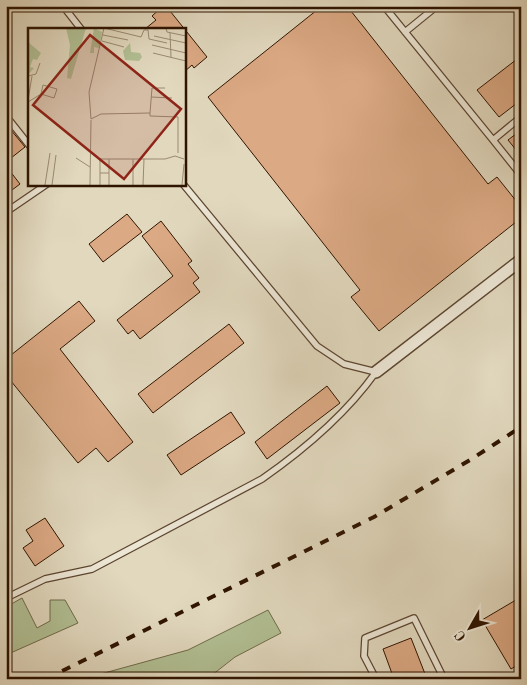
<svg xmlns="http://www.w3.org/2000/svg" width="527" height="685" font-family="'Old Standard TT',serif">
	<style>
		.green { fill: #b1bf93; stroke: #706a4a }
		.building { fill: #dba984; stroke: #2f1400 }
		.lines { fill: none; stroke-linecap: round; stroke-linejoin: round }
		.lane-casing { stroke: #5c4530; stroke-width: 8 }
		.street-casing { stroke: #5c4530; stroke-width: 14 }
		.lane { stroke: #ece6d5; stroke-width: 5.5 }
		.street { stroke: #ece6d5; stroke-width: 11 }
		.rail { stroke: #2f1400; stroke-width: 4; stroke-dasharray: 9 9; stroke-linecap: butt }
		.inset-road { fill: none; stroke: #9a8a72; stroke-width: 1 }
		.view { fill: #8f2418; fill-opacity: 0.15; stroke: #8f2418; stroke-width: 2.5 }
		.inset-edge { fill: none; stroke: #2f1400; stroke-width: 2.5 }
	</style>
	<rect width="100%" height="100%" fill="#e1d8be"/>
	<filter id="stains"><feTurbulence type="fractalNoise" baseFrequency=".004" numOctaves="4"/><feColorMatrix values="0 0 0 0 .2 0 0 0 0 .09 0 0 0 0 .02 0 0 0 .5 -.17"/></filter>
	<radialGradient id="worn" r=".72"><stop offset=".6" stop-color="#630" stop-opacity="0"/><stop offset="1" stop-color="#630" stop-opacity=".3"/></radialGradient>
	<path class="green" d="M22 598 37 628 50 621V600H65L78 623 6 655V607Z
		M268 610 281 633 235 657 207 679H90L97 675 188 650Z"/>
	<path class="building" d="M163 6H166L207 57 194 68 192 65 184 72V29H145L156 20 152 16Z
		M322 6H347L488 184 497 177 521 207V218L379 331 351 297 360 290 208 97Z
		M521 56V100L499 117 477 90Z
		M6 124 25 147 6 162Z
		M521 130V156L508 140Z
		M6 166 20 184 12 190 6 183Z
		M127 214 142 232 103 262 89 244Z
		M161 221 192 261 188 264 199 278 193 283 200 292 140 339 133 330 128 334 117 320 173 276 142 236Z
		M79 301 95 321 60 349 133 442 108 462 96 448 78 463 6 375V359Z
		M229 324 244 343 153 413 138 394Z
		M327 386 340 403 267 459 255 442Z
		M231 412 245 433 181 475 167 455Z
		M45 518 64 546 35 566 23 548 33 541 26 530Z
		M521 597V663L511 669 482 620Z
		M411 638 427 679H394L383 649Z"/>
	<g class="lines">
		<g class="lane-casing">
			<path id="lane" d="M63 6 81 29
				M384 6 493 140 521 117
				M405 32 437 6
				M6 116 29 145
				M493 140 521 175
				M6 206 9 210 47 184
				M6 598 45 579 92 569 262 479C305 449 346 414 376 372L344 364 317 346 183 184
				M376 679 364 656 365 638 414 618 444 679"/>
		</g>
		<g class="street-casing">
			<path id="street" d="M376 372 521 260"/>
		</g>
		<use href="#lane" class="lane"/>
		<use href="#street" class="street"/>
		<path class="rail" d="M46 679 374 517 470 460 521 427"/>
	</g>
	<g transform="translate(28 28)">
		<rect width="158" height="158" fill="#e1d8be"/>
		<path d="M38 0H58L43 51 39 50 42 17ZM66 0 74 4 71 20 66 19V25H62ZM0 14 13 25 9 32 5 31 2 39 6 40 0 47ZM102 15 103 24 112 25 114 29 111 33 97 32 95 23Z" fill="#b1bf93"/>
		<path class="inset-road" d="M76 0 61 64 63 91 73 86 122 85 124 60H137M76 0 113 9 116 2H120L121 11 139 15M138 0 139 4 158 8M142 5 143 29M75 7 100 12M126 8 158 15M74 13 96 19M124 17 158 25M125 25 158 33M0 48 8 46 12 35M123 69 144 70M0 72 4 48M0 74 13 66 15 57 29 61 26 70 13 66M122 85V88L150 89V125M48 130 62 139M72 145V131H81M17 157 22 125M24 157 28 127M62 157 63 92M72 157V145H81M81 157V131H137L147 128 156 131M105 157V131M115 157 116 131M154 157 156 136"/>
		<path class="view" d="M62 7 153 81 96 151 5 77Z"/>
		<rect width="158" height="158" class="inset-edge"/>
	</g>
	<rect width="527" height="685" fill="none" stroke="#e1d8be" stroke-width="25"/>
	<rect x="8" y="8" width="512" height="670" fill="none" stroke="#2f1400" stroke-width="2.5"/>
	<rect x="12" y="12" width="502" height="660" fill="none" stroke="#2f1400"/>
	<g transform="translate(470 628) rotate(231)" stroke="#ece6d5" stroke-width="4" paint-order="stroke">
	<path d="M0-4L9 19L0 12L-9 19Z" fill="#2f1400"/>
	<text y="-8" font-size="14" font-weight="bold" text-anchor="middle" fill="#2f1400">С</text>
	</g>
	<rect width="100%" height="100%" filter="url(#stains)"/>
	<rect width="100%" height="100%" fill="url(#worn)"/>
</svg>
